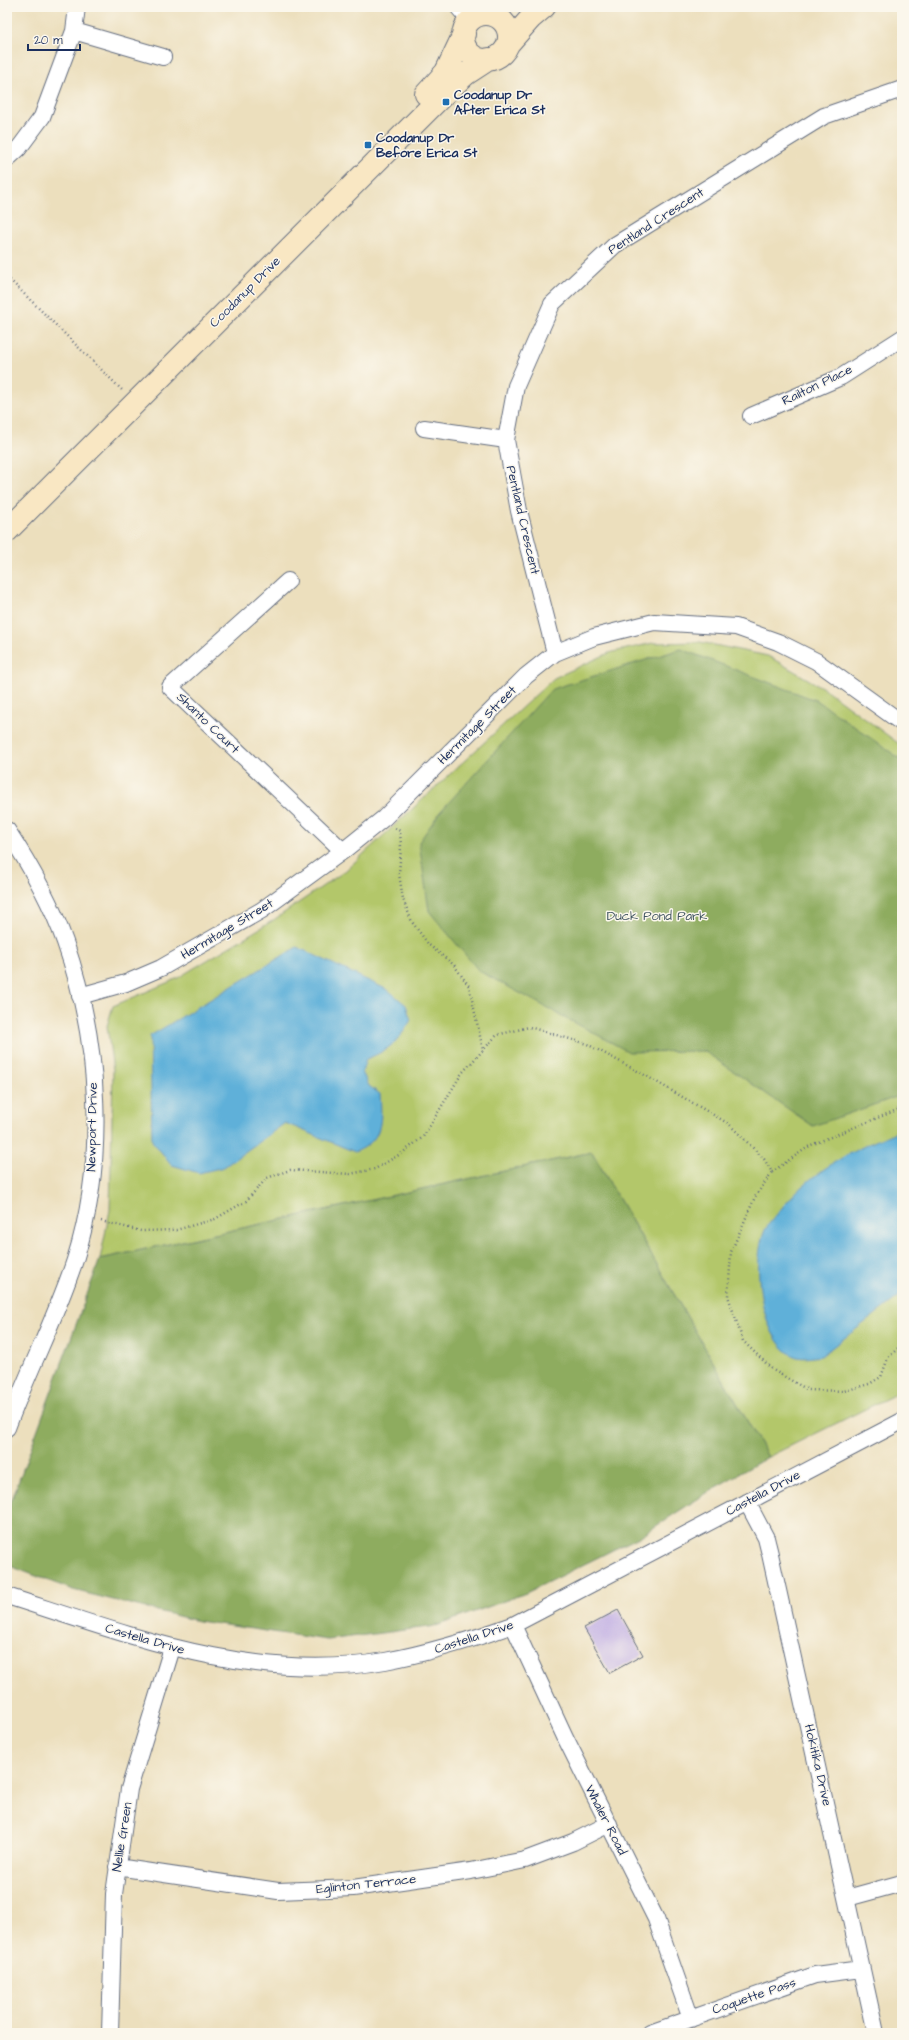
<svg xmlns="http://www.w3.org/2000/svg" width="909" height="2040" font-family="'Architects Daughter',sans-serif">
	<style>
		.green { fill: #b3c76b; stroke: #677b64 }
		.forest { fill: #8eac5f; stroke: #546e5e }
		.water { fill: #5eb0d9; stroke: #3c709c }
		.building { fill: #b7a3e2 }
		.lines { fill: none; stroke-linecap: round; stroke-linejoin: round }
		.street-casing { stroke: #646d7f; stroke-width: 18 }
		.secondary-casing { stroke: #646d7f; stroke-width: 24 }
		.path { stroke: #646d7f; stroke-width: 2.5; stroke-dasharray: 1 3; stroke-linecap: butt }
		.street { stroke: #fff; stroke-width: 16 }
		.secondary { stroke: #f9e7c3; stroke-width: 22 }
		.poi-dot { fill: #1f6fb2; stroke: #fbf7ec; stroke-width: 1.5 }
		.labels { text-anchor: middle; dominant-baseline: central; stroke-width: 3; stroke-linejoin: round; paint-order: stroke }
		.poi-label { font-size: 13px; font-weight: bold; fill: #1b2f5e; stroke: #fbf7ec; text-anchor: start }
		.street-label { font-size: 13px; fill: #1b2f5e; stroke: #fbf7ec }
		.park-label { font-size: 13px; fill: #415561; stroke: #fbf7ec }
	</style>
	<rect width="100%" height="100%" fill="#fbf7ec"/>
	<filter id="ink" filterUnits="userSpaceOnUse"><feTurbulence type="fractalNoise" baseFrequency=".025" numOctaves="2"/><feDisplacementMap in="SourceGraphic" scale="8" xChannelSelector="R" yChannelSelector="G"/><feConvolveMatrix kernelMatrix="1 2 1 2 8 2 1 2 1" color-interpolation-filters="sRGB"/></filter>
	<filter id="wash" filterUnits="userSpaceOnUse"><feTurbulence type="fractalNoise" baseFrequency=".012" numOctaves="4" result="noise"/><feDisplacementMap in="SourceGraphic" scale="16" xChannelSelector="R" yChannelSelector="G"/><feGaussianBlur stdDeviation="0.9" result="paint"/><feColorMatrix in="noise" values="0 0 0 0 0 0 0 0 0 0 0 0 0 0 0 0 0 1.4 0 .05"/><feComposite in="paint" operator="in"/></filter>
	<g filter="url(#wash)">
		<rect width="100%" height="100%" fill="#ecdfbd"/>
		<path class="green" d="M700 642 768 656 825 689 902 746V1391L768 1457 592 1152 100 1259 110 1210 113 1070 107 1026 113 1006 176 979 272 921 345 871 554 678 609 653 653 643Z"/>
		<path class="forest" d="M681 649 818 701 902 760V1095L813 1126 704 1051 629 1052 479 971 429 911 419 842 440 812 552 689Z
			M592 1152 768 1457 716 1487 639 1537 526 1593 436 1626 327 1640 198 1621 73 1590 7 1565V1513L100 1259Z"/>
		<path class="water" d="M297 947 388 990 406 1005 411 1020C398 1041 390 1050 366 1059L362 1072 369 1086 380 1094C382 1121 383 1141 355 1152L285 1123 224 1167 199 1173 172 1165 152 1141 150 1036Z
			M902 1130V1294L821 1356C812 1357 801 1360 792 1355 760 1337 751 1261 765 1230 768 1224 774 1218 778 1213 808 1172 855 1148 902 1130Z"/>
		<g id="blocks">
			<path class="building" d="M618 1610 643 1655 610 1673 584 1628Z"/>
		</g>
	</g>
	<g filter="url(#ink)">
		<use href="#blocks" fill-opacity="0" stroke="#646d7f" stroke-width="1"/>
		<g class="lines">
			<g class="street-casing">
				<path id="street" d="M458 7 470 21
					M74 31 163 57
					M7 159 19 148 42 117 74 31 77 7
					M751 416 841 377 902 338
					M424 428 506 440
					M288 581 170 687 343 851
					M555 653 519 511 506 440 516 386 552 304 615 245 824 116 902 89
					M7 830C30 865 51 902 65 942 100 1042 107 1159 75 1260 56 1318 28 1371 7 1428
					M80 996 126 983 161 968 262 910 343 851 384 818 526 676 555 653 594 637 654 622 736 627 778 642 816 661 902 723
					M747 1502 766 1538 770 1554 876 2033
					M7 1596C129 1635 254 1684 385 1661 429 1653 471 1640 513 1625L902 1421
					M513 1625 565 1737 656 1919 691 2019
					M117 1867 278 1891 353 1888 471 1871 525 1860 573 1842 609 1824
					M847 1898 902 1883
					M110 2033 114 1894 129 1789 172 1648
					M650 2033 815 1975 861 1969"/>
			</g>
			<g class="secondary-casing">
				<path id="secondary" d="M463 37a23 23 0 1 1 46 0a23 23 0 1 1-46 0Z
					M508 44 530 19 544 7
					M426 94 446 72 464 34
					M7 531 447 91 466 74 489 59"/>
			</g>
			<path class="path" d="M7 277 122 390
				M395 828 400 831 401 847 399 874 403 899 412 922 429 945 454 965 469 986 483 1050
				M772 1172 811 1145 902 1108
				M101 1221 141 1231 176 1230 215 1219 246 1201 267 1178 290 1170 350 1174 375 1169 402 1153 423 1137 462 1073 497 1035 529 1027 587 1044 643 1074 729 1124 764 1159 772 1172 755 1197 731 1252 728 1296 743 1341 773 1370 808 1390 844 1391 869 1384 881 1377 888 1358 902 1344"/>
			<use href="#street" class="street"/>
			<use href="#secondary" class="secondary"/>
		</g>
	</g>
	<g class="poi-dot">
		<rect x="442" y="98" width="8" height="8" rx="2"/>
		<rect x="364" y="141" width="8" height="8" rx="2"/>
	</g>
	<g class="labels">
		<g class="poi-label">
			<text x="454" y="95">Coodanup Dr<tspan x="454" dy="15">After Erica St</tspan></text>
			<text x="376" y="138">Coodanup Dr<tspan x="376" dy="15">Before Erica St</tspan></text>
		</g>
		<g class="street-label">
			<text transform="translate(656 221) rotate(-33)">Pentland Crescent</text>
			<text transform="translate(245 292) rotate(-45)">Coodanup Drive</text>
			<text transform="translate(817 385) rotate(-26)">Railton Place</text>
			<text transform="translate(523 520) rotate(77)">Pentland Crescent</text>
			<text transform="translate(208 723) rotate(44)">Shanto Court</text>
			<text transform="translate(477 725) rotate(-45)">Hermitage Street</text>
			<text transform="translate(227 929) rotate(-31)">Hermitage Street</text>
			<text transform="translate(92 1127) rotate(-89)">Newport Drive</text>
			<text transform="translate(763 1493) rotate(-28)">Castella Drive</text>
			<text transform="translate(474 1637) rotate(-18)">Castella Drive</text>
			<text transform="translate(145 1639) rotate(16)">Castella Drive</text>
			<text transform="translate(818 1765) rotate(77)">Hokitika Drive</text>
			<text transform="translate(606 1820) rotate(63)">Whaler Road</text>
			<text transform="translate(122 1837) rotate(-81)">Nellie Green</text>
			<text transform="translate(366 1884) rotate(-6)">Eglinton Terrace</text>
			<text transform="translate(754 1996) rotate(-19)">Coquette Pass</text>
		</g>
		<g class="park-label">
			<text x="657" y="916">Duck Pond Park</text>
		</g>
	</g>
	<rect width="909" height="2040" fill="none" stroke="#fbf7ec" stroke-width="24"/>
	<path d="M28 44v6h52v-6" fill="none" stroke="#1b2f5e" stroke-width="2"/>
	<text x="34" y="44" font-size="12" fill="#1b2f5e" stroke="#fbf7ec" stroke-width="3" paint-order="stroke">20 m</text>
</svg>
